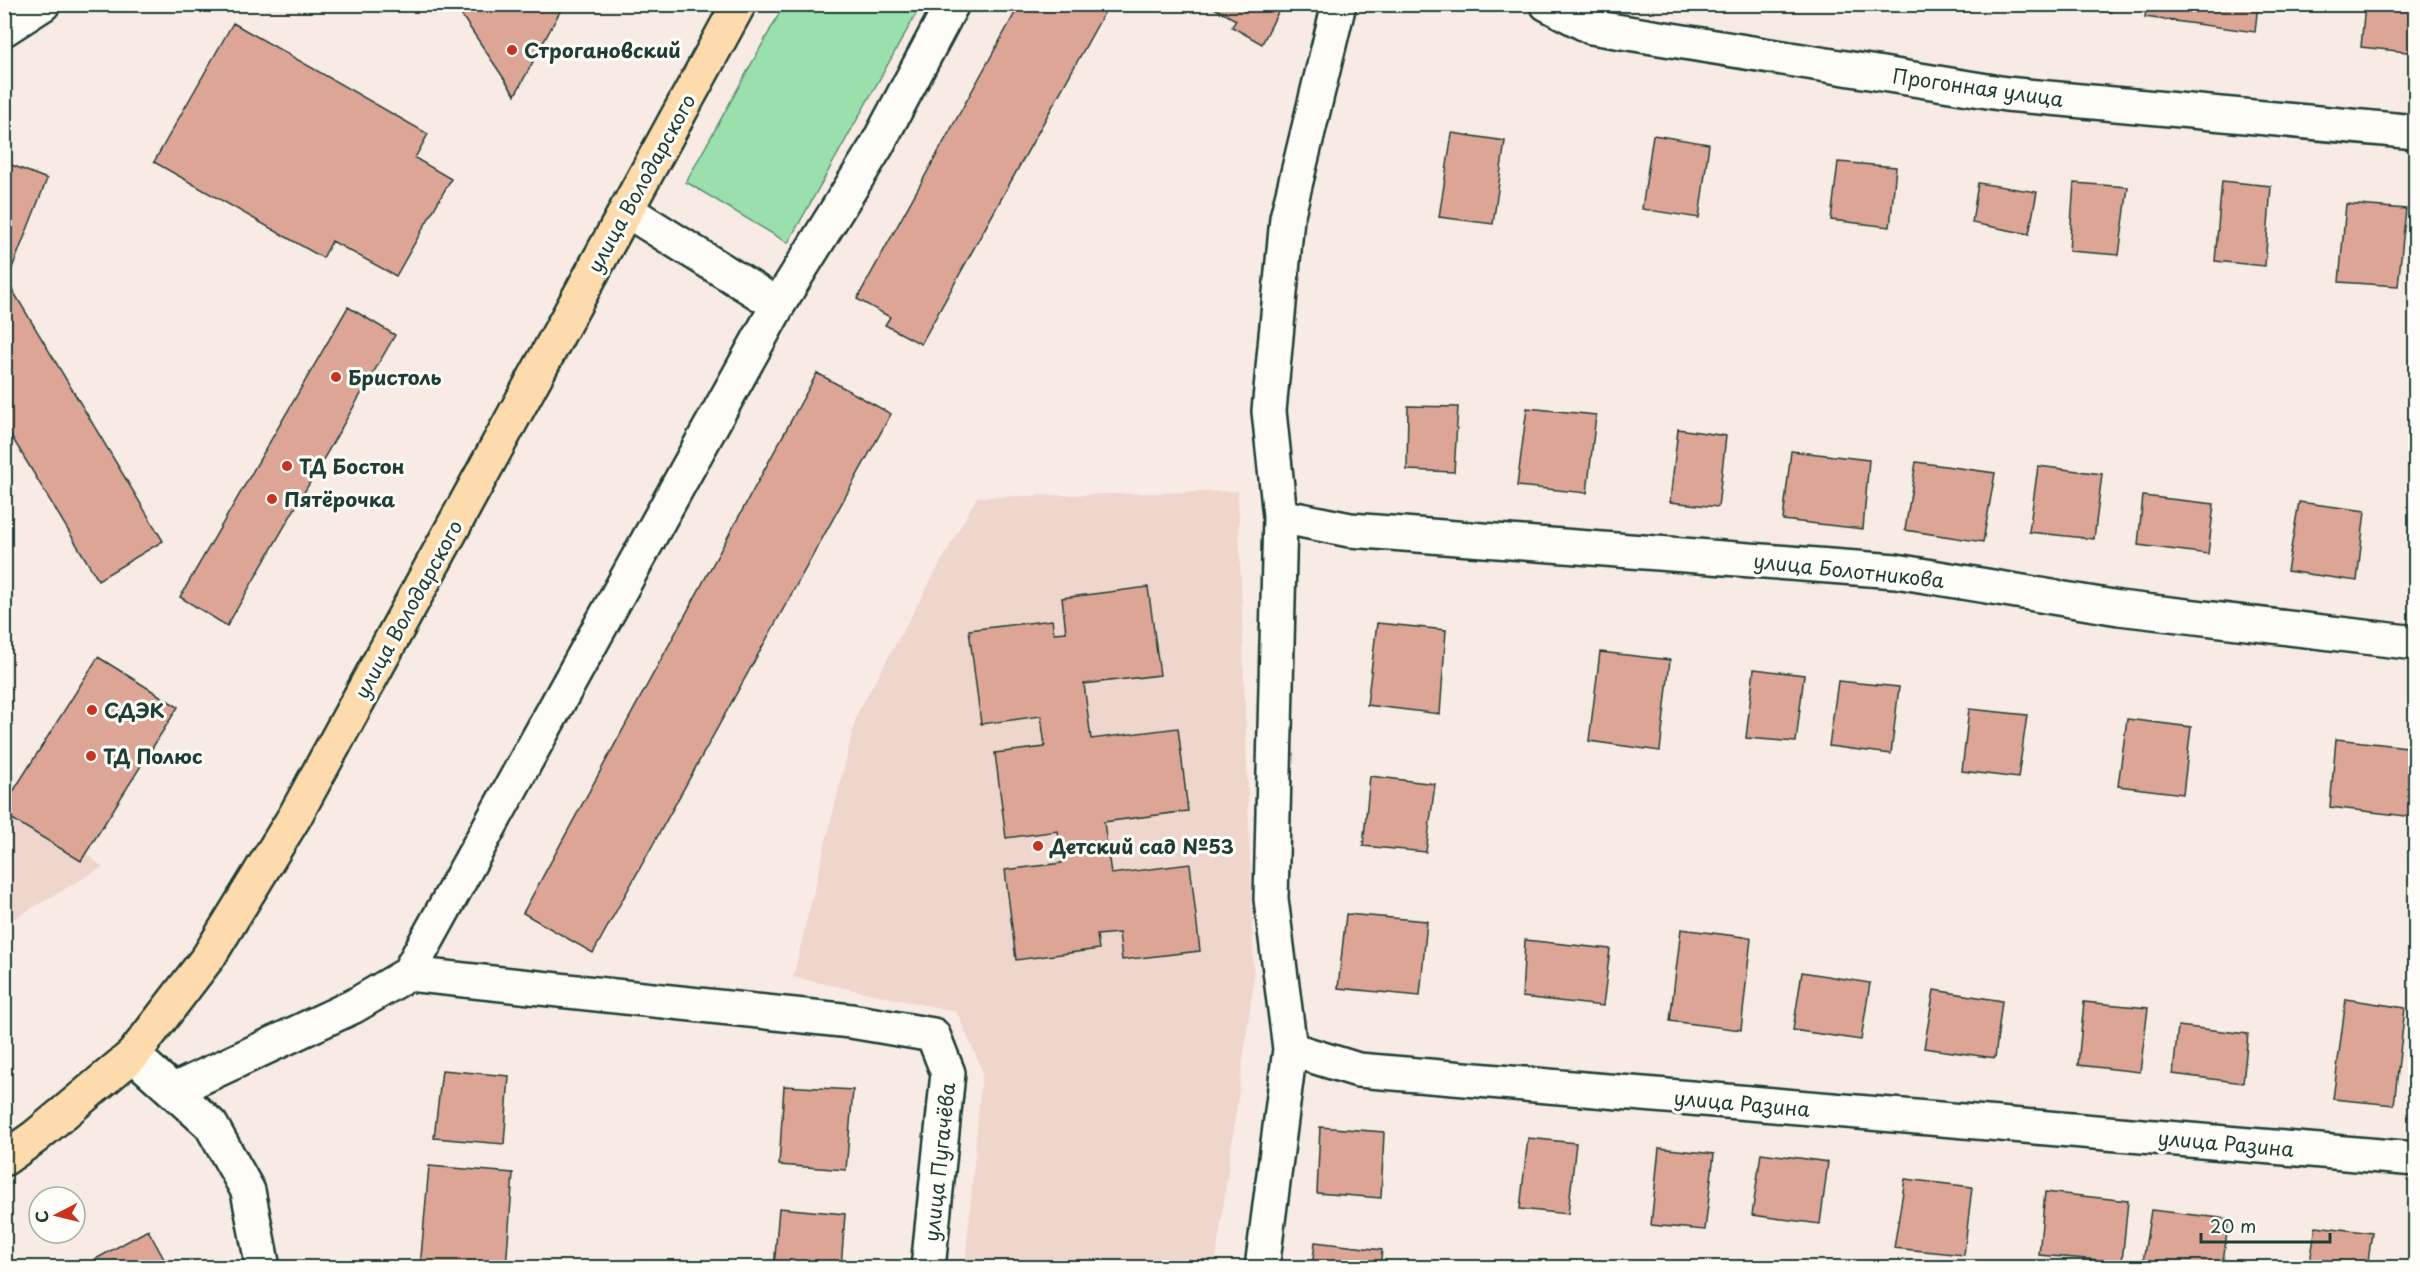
<svg xmlns="http://www.w3.org/2000/svg" width="2420" height="1272" font-family="'Playpen Sans',sans-serif">
	<style>
		.built { fill: #efd6cd }
		.green { fill: #9adfac; stroke: #5c8e70; stroke-width: 1.5 }
		.building { fill: #dda596; stroke: #1f3d34; stroke-width: 1.5 }
		.lines { fill: none; stroke-linecap: round; stroke-linejoin: round }
		.minor-casing { stroke: #1f3d34; stroke-width: 38 }
		.major-casing { stroke: #1f3d34; stroke-width: 38 }
		.minor { stroke: #fdfcf7; stroke-width: 33 }
		.major { stroke: #fedbac; stroke-width: 33 }
		.poi-dot { fill: #c8321e; stroke: #fdfcf7; stroke-width: 2 }
		.labels { text-anchor: middle; dominant-baseline: central; stroke-width: 6; stroke-linejoin: round; paint-order: stroke }
		.poi-label { font-size: 20px; font-weight: bold; fill: #1f3d34; stroke: #fdfcf7; text-anchor: start }
		.street-label { font-size: 20px; fill: #1f3d34; stroke: #fdfcf7 }
	</style>
	<rect width="100%" height="100%" fill="#f7ebe4"/>
	<filter id="ink" filterUnits="userSpaceOnUse"><feTurbulence type="fractalNoise" baseFrequency=".0167" numOctaves="2"/><feDisplacementMap in="SourceGraphic" scale="12" xChannelSelector="R" yChannelSelector="G"/><feConvolveMatrix kernelMatrix="1 2 1 2 8 2 1 2 1" color-interpolation-filters="sRGB"/></filter>
	<g filter="url(#ink)">
		<path class="built" d="M1238 491 1254 980 1215 1267H965L982 1070 957 1012 793 977 857 714 977 497Z
			M4 791 103 867 5 924H4Z"/>
		<path class="green" d="M784 5H921L788 243 686 182Z"/>
		<path class="building" d="M454 4H564L515 95Z
			M1020 4H1109L921 344 885 325 890 317 857 299Z
			M1207 4H1282L1262 44 1232 27 1236 20Z
			M2047 4H2112L2111 12Z
			M2147 4H2258L2255 32 2145 17Z
			M2365 4H2416V53L2361 47Z
			M233 23 428 134 415 158 451 179 396 276 332 241 323 258 154 162Z
			M1452 133 1505 141 1493 224 1439 217Z
			M1653 135 1709 144 1699 218 1642 209Z
			M4 162 47 179 7 281 163 541 98 580 4 424Z
			M1838 162 1896 167 1890 227 1831 220Z
			M2222 181 2271 186 2265 266 2215 261Z
			M1978 183 2037 192 2029 234 1972 223Z
			M2074 183 2128 187 2119 255 2069 251Z
			M2346 204 2406 209 2398 286 2339 282Z
			M348 307 395 335 227 626 180 597Z
			M817 373 891 414 593 953 523 913Z
			M1408 406 1458 407 1454 472 1407 470Z
			M1527 408 1596 415 1587 493 1517 486Z
			M1678 429 1726 436 1718 507 1670 502Z
			M1791 451 1869 460 1863 529 1783 520Z
			M1916 462 1995 473 1983 542 1905 530Z
			M2038 466 2102 474 2094 539 2029 532Z
			M2143 496 2214 504 2208 554 2138 545Z
			M2299 502 2365 511 2357 581 2287 571Z
			M1148 587 1160 675 1084 684 1091 739 1178 728 1188 811 1104 822 1111 874 1190 864 1200 951 1122 960 1119 933 1097 935 1099 949 1016 960 1005 870 1062 863 1058 831 1006 838 995 753 1045 747 1041 716 981 724 969 630 1052 620 1054 633 1066 632 1062 598Z
			M1377 623 1446 630 1440 714 1367 705Z
			M1600 652 1670 660 1660 751 1589 741Z
			M98 657 178 707 81 861 4 814V806Z
			M1754 669 1804 675 1796 742 1746 738Z
			M1838 681 1899 687 1891 754 1829 746Z
			M1969 709 2027 715 2018 778 1962 771Z
			M2127 719 2191 727 2183 794 2118 786Z
			M2336 739 2416 748 2414 817 2330 807Z
			M1370 776 1435 784 1426 852 1363 846Z
			M1346 914 1427 921 1420 996 1338 988Z
			M1681 929 1751 938 1741 1030 1670 1021Z
			M1525 940 1610 949 1603 1006 1522 997Z
			M1802 972 1870 983 1861 1040 1793 1030Z
			M1934 990 2002 1001 1995 1058 1924 1048Z
			M2346 999 2405 1008 2394 1105 2333 1099Z
			M2084 1002 2148 1008 2140 1072 2078 1065Z
			M2178 1026 2248 1034 2243 1083 2173 1074Z
			M442 1070 509 1076 504 1144 434 1138Z
			M784 1086 853 1090 846 1170 779 1165Z
			M1320 1127 1384 1132 1381 1198 1317 1193Z
			M1528 1138 1576 1143 1568 1214 1520 1209Z
			M1659 1148 1714 1154 1705 1230 1651 1225Z
			M1761 1153 1828 1162 1820 1224 1752 1215Z
			M429 1166 513 1173 506 1268H420Z
			M1905 1179 1972 1187 1964 1255 1894 1248Z
			M2045 1192 2128 1201 2122 1262 2039 1255Z
			M779 1208 845 1214 841 1268H774Z
			M2151 1210 2229 1219 2222 1268H2142Z
			M2316 1226 2372 1233 2367 1268H2309Z
			M148 1230 169 1268H84L83 1266Z
			M1315 1242 1382 1250 1380 1268H1312Z"/>
		<g class="lines">
			<g class="minor-casing">
				<path id="minor" d="M1547 4 1591 27 2006 94 2416 132
					M4 29 43 4
					M626 210 778 305
					M1280 516 1350 530 1896 571 2119 608 2416 643
					M408 974 778 305 876 147 952 4
					M1290 1049 1358 1070 2416 1159
					M133 1055 211 1125 248 1191 263 1268
					M174 1090 354 1006 408 974 851 1021 933 1035 948 1073 928 1268
					M1262 1268 1290 1049 1271 899 1280 516 1269 411 1287 218 1339 4"/>
			</g>
			<g class="major-casing">
				<path id="major" d="M4 1159 35 1137 133 1055 209 956 295 816 739 4"/>
			</g>
			<use href="#minor" class="minor"/>
			<use href="#major" class="major"/>
		</g>
	</g>
	<g class="poi-dot">
		<circle cx="512" cy="50" r="6"/>
		<circle cx="336" cy="377" r="6"/>
		<circle cx="287" cy="466" r="6"/>
		<circle cx="272" cy="499" r="6"/>
		<circle cx="92" cy="710" r="6"/>
		<circle cx="91" cy="756" r="6"/>
		<circle cx="1038" cy="846" r="6"/>
	</g>
	<g class="labels">
		<g class="poi-label">
			<text x="524" y="50">Строгановский</text>
			<text x="348" y="377">Бристоль</text>
			<text x="299" y="466">ТД Бостон</text>
			<text x="284" y="499">Пятёрочка</text>
			<text x="104" y="710">СДЭК</text>
			<text x="103" y="756">ТД Полюс</text>
			<text x="1050" y="846">Детский сад №53</text>
		</g>
		<g class="street-label">
			<text transform="translate(1978 87) rotate(8)">Прогонная улица</text>
			<text transform="translate(641 183) rotate(-61)">улица Володарского</text>
			<text transform="translate(1849 570) rotate(6)">улица Болотникова</text>
			<text transform="translate(408 609) rotate(-61)">улица Володарского</text>
			<text transform="translate(1742 1103) rotate(5)">улица Разина</text>
			<text transform="translate(2226 1143) rotate(5)">улица Разина</text>
			<text transform="translate(939 1162) rotate(-84)">улица Пугачёва</text>
		</g>
	</g>
	<rect width="2420" height="1272" fill="none" stroke="#fdfcf7" stroke-width="24"/>
	<rect x="12" y="12" width="2396" height="1248" fill="none" stroke="#1f3d34" stroke-width="2" filter="url(#ink)"/>
	<g transform="translate(57 1215) rotate(263)"><circle r="28" fill="#fdfcf7" stroke="#a4b0a9" stroke-width="1.5"/>
	<path d="M0-4.5L10 22L0 15L-10 22Z" fill="#c8321e"/>
	<text y="-9" font-size="16" font-weight="bold" text-anchor="middle" fill="#1f3d34">С</text>
	</g>
	<path d="M2201 1233v9h129v-9" fill="none" stroke="#1f3d34" stroke-width="3"/>
	<text x="2210" y="1233" font-size="18" fill="#1f3d34" stroke="#fdfcf7" stroke-width="4.5" paint-order="stroke">20 m</text>
</svg>
